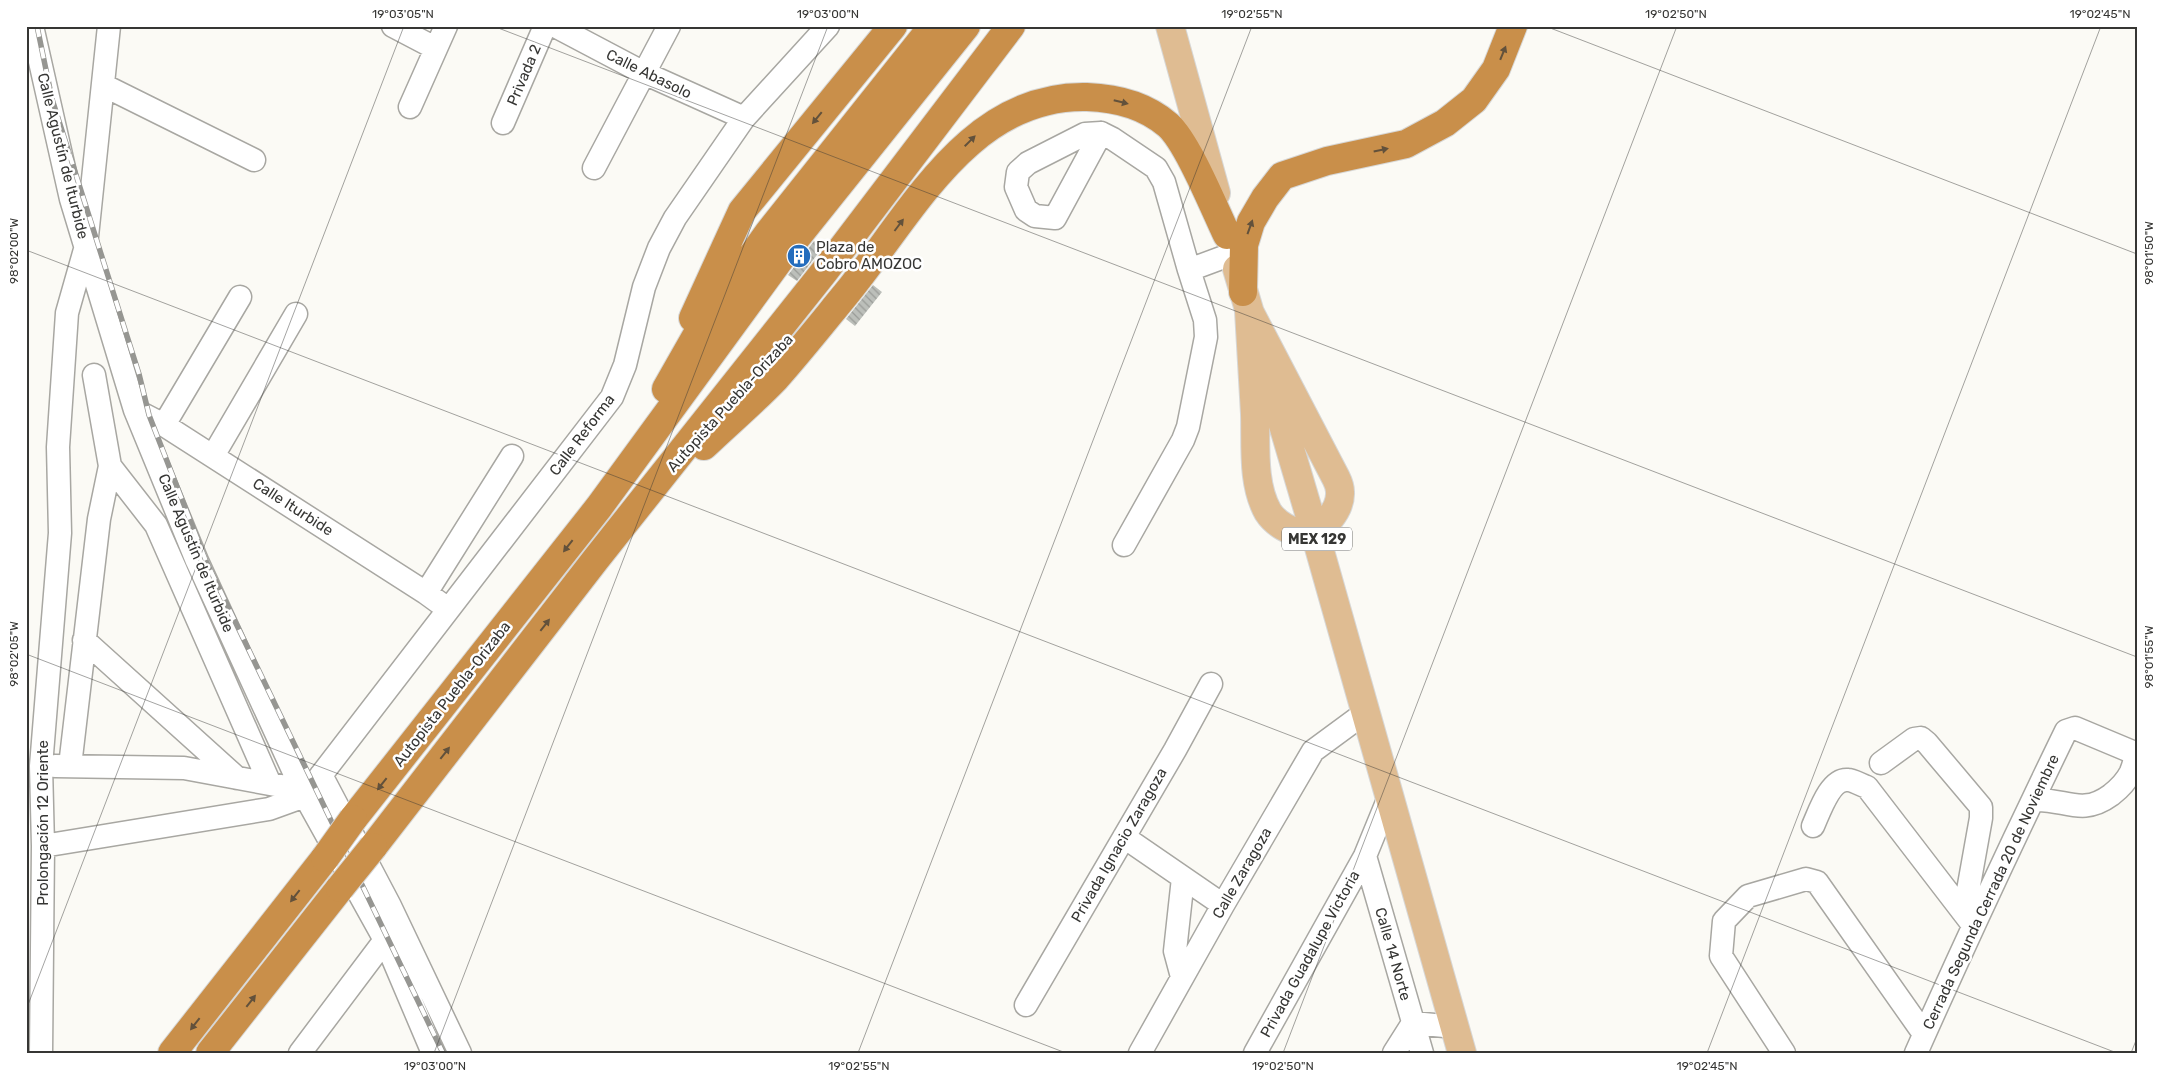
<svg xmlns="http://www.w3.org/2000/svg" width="2163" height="1079" font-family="Rubik,sans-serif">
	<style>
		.building { fill: url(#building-back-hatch) }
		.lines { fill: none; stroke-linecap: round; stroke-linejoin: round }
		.minor-casing { stroke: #a8a7a2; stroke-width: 25 }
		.major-casing { stroke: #d7d7d6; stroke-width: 30 }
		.highway-casing { stroke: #d7d7d6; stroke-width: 30 }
		.minor { stroke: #fff; stroke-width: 22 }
		.major { stroke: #dfbc92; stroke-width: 28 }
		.highway { stroke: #c98f4a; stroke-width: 28 }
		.rail-casing { stroke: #969692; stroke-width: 5.5 }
		.rail { stroke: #fff; stroke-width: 4; stroke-dasharray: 11; stroke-linecap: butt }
		.highway-bridge-casing { stroke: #d7d7d6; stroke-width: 30; stroke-linecap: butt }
		.highway-bridge { stroke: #c98f4a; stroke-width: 28 }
		.oneway { fill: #62513b }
		.ticks { fill: none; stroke: #363634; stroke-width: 1; stroke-opacity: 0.45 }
		.labels { text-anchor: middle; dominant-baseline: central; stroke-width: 5; stroke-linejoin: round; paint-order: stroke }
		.shield { fill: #fff; stroke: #727271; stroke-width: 1 }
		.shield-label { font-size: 14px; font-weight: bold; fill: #363634 }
		.street-label { font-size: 15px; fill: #363634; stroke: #fff }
		.poi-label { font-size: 15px; fill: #363634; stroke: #fff; text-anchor: start }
		.neatline { fill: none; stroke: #363634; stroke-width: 2 }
		.ticks-label { font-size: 12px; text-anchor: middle; fill: #363634 }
	</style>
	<defs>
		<pattern id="building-back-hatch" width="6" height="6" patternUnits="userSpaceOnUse" patternTransform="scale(1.25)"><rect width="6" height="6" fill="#bcbfba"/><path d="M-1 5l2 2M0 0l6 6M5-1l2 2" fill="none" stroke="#9a9c98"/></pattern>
	</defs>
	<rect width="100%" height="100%" fill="#fbfaf5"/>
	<path class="building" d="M814 241 823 247 797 281 788 275Z
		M873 285 882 292 855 326 846 319Z"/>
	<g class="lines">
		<g class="minor-casing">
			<path id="minor" d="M32 26 71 199 135 410 197 561 305 796 385 940 433 1053
				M393 26 435 48
				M555 26 644 73 744 118
				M103 85 254 160
				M410 107 446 26
				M503 123 545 26
				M1101 133 1055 218 1035 216 1026 210 1016 187 1018 172 1028 163 1085 134 1101 133 1113 139 1156 168 1164 182 1189 270 1232 254
				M594 168 669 26
				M135 410 164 425 426 593 448 609
				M164 425 240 297
				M213 456 296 314
				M110 466 156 525 270 784
				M1124 545 1183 440 1188 427 1206 337 1205 320 1189 270
				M426 593 512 456
				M84 640 237 778
				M1881 763 1914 739 1921 738 1927 743 1981 807V818L1964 913
				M55 766 184 768 281 786
				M70 766 99 519 110 466 94 375
				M321 775 390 906 460 1053
				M1813 826C1819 813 1830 778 1848 780 1853 780 1861 785 1867 787L1973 925
				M1124 837 1223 905
				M43 846 269 809 305 796 612 397 625 365 644 287 659 248 675 218 744 118 828 26
				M1365 856 1422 1053
				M1182 977 1175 951 1183 878
				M1026 1005 1175 750 1211 684
				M41 1053 43 846 41 766 60 533 58 447 67 313 86 246 109 26
				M300 1053 385 940
				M1140 1053 1223 905 1313 751 1366 712
				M1255 1053 1365 856 1390 795
				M1394 1053 1413 1023 1455 1027
				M1784 1053 1721 956 1724 921 1748 896 1806 879 1817 882 1924 1034
				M1916 1053C1964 945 2014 838 2066 731L2075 728 2130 751C2137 758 2134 763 2131 772 2126 782 2120 788 2111 795 2081 817 2065 798 2033 800"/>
		</g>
		<g class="major-casing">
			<path id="major" d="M1170 26 1216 193
				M1237 269 1314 530 1462 1053
				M1249 311 1336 478C1338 482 1340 488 1340 492 1341 509 1323 532 1306 533 1292 534 1275 523 1268 512 1252 484 1256 445 1255 414 1253 380 1251 346 1249 311Z"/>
		</g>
		<g class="highway-casing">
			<path id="highway" d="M1243 292 1244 245 1251 222 1265 198 1282 176 1327 161 1406 144 1445 123 1474 100 1496 69 1513 26
				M693 318 742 211 893 26
				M666 389 703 324 769 232 933 26
				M704 446C728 423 753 402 776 378 800 351 823 322 846 294 911 215 969 94 1087 97 1116 98 1146 106 1168 125 1188 143 1214 208 1227 235
				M353 819 599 507 789 247 966 26
				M373 847 596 559 824 272 1011 26
				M172 1053 325 858
				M210 1053 340 888"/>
		</g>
		<use href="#minor" class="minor"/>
		<use href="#major" class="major"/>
		<use href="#highway" class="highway"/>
		<g class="rail-casing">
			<path id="rail" d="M37 26 52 99 139 374 149 415 206 561 443 1053"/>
		</g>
		<use href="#rail" class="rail"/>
		<g class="highway-bridge-casing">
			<path id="highway-bridge" d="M325 858 353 819
				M340 888 373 847"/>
		</g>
		<use href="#highway-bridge" class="highway-bridge"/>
	</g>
	<defs><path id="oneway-solid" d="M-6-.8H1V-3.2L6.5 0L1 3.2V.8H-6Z" transform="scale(1.25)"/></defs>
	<g class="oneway">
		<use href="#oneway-solid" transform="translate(1503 53) rotate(-68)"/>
		<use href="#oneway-solid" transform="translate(1121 102) rotate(14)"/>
		<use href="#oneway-solid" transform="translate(817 118) rotate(129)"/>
		<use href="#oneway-solid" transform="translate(970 141) rotate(-45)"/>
		<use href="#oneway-solid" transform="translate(1381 150) rotate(-12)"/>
		<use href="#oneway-solid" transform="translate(899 225) rotate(-53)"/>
		<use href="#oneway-solid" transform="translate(1250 227) rotate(-70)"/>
		<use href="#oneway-solid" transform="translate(568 546) rotate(128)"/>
		<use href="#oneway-solid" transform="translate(545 625) rotate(-52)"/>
		<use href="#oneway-solid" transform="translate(445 753) rotate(-52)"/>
		<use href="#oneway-solid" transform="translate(382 784) rotate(128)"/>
		<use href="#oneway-solid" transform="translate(295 896) rotate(128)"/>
		<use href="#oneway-solid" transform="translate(251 1001) rotate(-52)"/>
		<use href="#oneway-solid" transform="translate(195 1024) rotate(128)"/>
	</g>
	<path class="ticks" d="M493 26 2137 657M1545 26 2137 254M26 250 2117 1053M26 654 1066 1053M26 1010 404 26M434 1053 828 26M858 1053 1252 26M1283 1053 1677 26M1707 1053 2101 26M2131 1053 2137 1038"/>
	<defs>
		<g id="building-disc" transform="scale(1.25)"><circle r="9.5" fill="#246dbd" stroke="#fff"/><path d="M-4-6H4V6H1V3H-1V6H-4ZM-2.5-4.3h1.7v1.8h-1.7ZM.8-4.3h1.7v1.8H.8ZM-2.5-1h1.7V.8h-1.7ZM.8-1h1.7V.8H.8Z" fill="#fff"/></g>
	</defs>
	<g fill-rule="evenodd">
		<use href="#building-disc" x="799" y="256"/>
	</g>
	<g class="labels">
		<rect class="shield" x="1282" y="527.5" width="70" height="23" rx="4"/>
		<g class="shield-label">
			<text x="1317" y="539">MEX 129</text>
		</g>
		<g class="street-label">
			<text transform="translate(649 74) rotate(26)">Calle Abasolo</text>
			<text transform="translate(524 75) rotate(-67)">Privada 2</text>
			<text transform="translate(63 156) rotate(76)">Calle Agustín de Iturbide</text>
			<text transform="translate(730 403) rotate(-48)">Autopista Puebla-Orizaba</text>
			<text transform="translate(582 435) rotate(-53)">Calle Reforma</text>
			<text transform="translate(293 507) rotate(33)">Calle Iturbide</text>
			<text transform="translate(196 553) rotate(67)">Calle Agustín de Iturbide</text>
			<text transform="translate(452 694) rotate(-52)">Autopista Puebla-Orizaba</text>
			<text transform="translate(43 823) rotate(-90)">Prolongación 12 Oriente</text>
			<text transform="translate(1119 845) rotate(-60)">Privada Ignacio Zaragoza</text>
			<text transform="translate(1242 873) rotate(-60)">Calle Zaragoza</text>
			<text transform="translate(1991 892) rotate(-65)">Cerrada Segunda Cerrada 20 de Noviembre</text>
			<text transform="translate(1310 954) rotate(-61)">Privada Guadalupe Victoria</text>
			<text transform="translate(1393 954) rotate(74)">Calle 14 Norte</text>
		</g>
		<g class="poi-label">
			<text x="816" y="247">Plaza de<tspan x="816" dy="17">Cobro AMOZOC</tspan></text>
		</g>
	</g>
	<rect width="2163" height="1079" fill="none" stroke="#ffffff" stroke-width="55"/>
	<rect x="28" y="28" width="2108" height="1024" class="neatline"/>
	<g class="ticks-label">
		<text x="403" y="18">19°03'05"N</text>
		<text x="828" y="18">19°03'00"N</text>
		<text x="1252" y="18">19°02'55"N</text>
		<text x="1676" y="18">19°02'50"N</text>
		<text x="2100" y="18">19°02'45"N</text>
		<text transform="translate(14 251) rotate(-90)" y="4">98°02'00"W</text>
		<text transform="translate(2149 253) rotate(-90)" y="4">98°01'50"W</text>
		<text transform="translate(14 654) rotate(-90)" y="4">98°02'05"W</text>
		<text transform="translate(2149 657) rotate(-90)" y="4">98°01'55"W</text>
		<text x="435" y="1070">19°03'00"N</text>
		<text x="859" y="1070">19°02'55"N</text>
		<text x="1283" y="1070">19°02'50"N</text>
		<text x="1707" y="1070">19°02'45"N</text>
	</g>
</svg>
